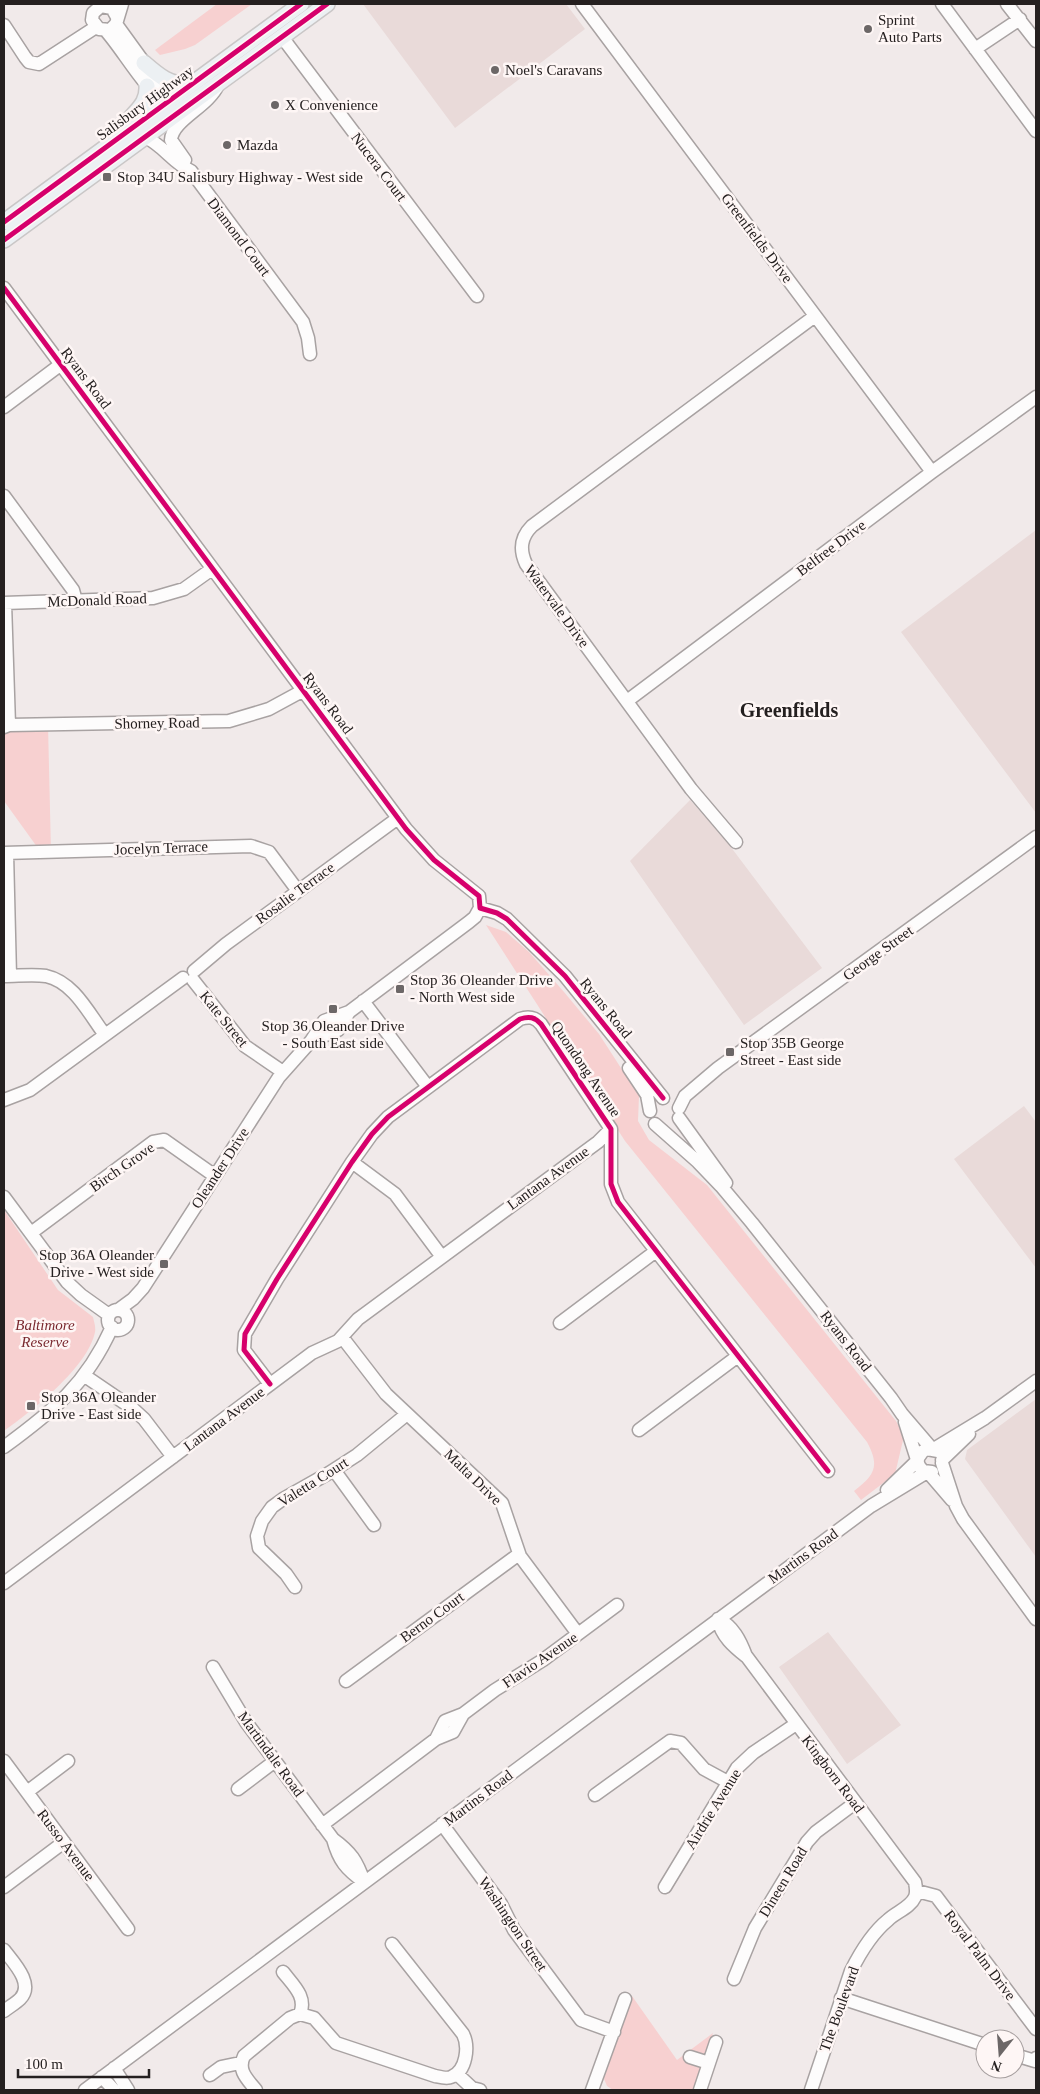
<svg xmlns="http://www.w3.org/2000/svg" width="1040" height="2094" font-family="'Times New Roman',serif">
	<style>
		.built { fill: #e9dad9 }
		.green { fill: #f7d0d0 }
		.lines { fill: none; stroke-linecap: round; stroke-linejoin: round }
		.minor-casing { stroke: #a8a2a2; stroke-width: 15 }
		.major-casing { stroke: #cac7c7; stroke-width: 18 }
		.minor { stroke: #fdfcfc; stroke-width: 12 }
		.major { stroke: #ecf0f3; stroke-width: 15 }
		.cycleway-casing { stroke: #fef6f5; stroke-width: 8 }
		.cycleway { stroke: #d6006c; stroke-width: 5 }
		.poi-dot { fill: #6c6767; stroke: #fef6f5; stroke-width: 2 }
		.labels { text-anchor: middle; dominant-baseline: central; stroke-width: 5; stroke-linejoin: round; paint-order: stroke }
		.poi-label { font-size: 15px; fill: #252020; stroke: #fef6f5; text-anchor: start }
		.street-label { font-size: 15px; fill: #252020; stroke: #fef6f5 }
		.park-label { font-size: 15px; font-style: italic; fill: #7a292f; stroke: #fef6f5 }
		.district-label { font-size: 20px; font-weight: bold; fill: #252020; stroke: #fef6f5 }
	</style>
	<rect width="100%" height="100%" fill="#f1eaea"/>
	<path class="built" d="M363 4H566L585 29 455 128Z
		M1036 530V813L901 632Z
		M690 800 724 838 822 968 744 1025 630 861Z
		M1024 1106 1036 1122V1268L954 1159Z
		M1036 1399V1557L965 1459 967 1450Z
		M828 1632 901 1725 847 1764 779 1667Z"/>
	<path class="green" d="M217 4H252L195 45 185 49 160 55 155 50Z
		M48 725 51 851H40L4 801V727Z
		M486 925 506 932 529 952 564 992 599 1034 639 1096 638 1121 649 1140 707 1185 896 1421 904 1436 895 1474 861 1500 854 1491C875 1475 880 1466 867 1442L625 1141Z
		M4 1210 58 1290 93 1317C94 1322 96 1327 95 1332 88 1367 32 1411 4 1431Z
		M632 1996 677 2060 713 2033 694 2090H613L607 2086 602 2074Z"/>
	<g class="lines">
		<g class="minor-casing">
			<path id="minor" d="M582 4 932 472
				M942 4 1036 131
				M1007 4 1036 41
				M117 17 112 8 101 6 93 13 92 20 99 29 110 30 116 24 122 4
				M4 25 25 57 29 62 39 64 96 27
				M106 31C122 48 148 95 167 102L166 93 116 24
				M282 37 477 296
				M975 49 1020 19
				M145 137C163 145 173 163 191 171L303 322 308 338 310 354
				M185 160 171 140C172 120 208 107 218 85
				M4 288 406 829 434 860 479 896 480 908 497 913 507 919 565 976 663 1098
				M4 407 60 365
				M4 496 73 590 76 601
				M4 603 153 598 184 589 212 569
				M5 603 9 725
				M627 701 932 472 1036 397
				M4 727 9 725 229 721 269 709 304 690
				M736 842 691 789 526 564C519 549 521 537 532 526L815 316
				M4 853 251 846 269 852 298 891
				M7 853 10 976
				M194 971 226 944 398 818
				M4 976C18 976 33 974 46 976 74 982 89 1014 105 1035
				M193 980 245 1046 283 1072
				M363 1001 428 1087
				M311 1041 338 1030 349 1012
				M629 1068 647 1095 650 1111
				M4 1100 30 1090 183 978
				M679 1108 685 1096 718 1068 1036 837
				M679 1118 726 1183
				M655 1124 698 1162 721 1186 752 1223 891 1398 902 1414 932 1449
				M352 1162 395 1194 442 1257
				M4 1197 67 1282 81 1295 109 1315
				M31 1233 153 1142 164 1140 215 1176
				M118 1310 133 1299 143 1288 279 1077 311 1041 324 1021 349 1012 469 922 475 917 480 908
				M108 1320a10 10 0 1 1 20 0a10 10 0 1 1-20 0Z
				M560 1323 656 1251
				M342 1337 386 1394 502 1503 520 1556 578 1634
				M85 1376 132 1408 144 1419 173 1457
				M270 1384 244 1350 245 1334 277 1279 352 1162 372 1134 388 1117 520 1019C529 1016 535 1017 541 1024L611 1129V1184L618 1202 828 1471
				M905 1422 919 1466 923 1471 932 1472
				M639 1430 738 1356
				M4 1447C53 1411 86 1385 112 1327
				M934 1449 985 1418 1036 1381
				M918 1458 923 1451 927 1449 938 1451
				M942 1460 969 1434
				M942 1463 956 1506 963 1519 1036 1619
				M334 1470 374 1525
				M928 1472 952 1500
				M887 1490 918 1460
				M4 1583 312 1353 338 1341 358 1319 598 1142 611 1129
				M295 1587 286 1574 259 1548 257 1536 262 1521 272 1507 283 1499 329 1473 357 1455 407 1414
				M718 1619C721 1636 734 1647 747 1657L915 1882C916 1887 917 1892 915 1897 910 1908 896 1912 888 1920 872 1933 860 1953 851 1971L811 2090
				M718 1619C733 1626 740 1640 746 1656
				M213 1667 246 1722 333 1839C351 1852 357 1861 364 1882
				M346 1681 519 1554
				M436 1739 445 1721 463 1714 495 1690 543 1660 617 1605
				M4 1761 128 1929
				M238 1789 275 1761
				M27 1792 68 1761
				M595 1795 670 1741 681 1743 704 1769 728 1782
				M442 1824 501 1904 514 1930 581 2020 614 2032
				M322 1825 436 1739 453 1732 463 1714
				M333 1839C339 1861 346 1869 364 1882
				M4 1887 64 1842
				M665 1887 737 1768 753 1753 796 1724
				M917 1891 936 1896 1036 2029
				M4 1950C13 1962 35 1984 20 1999 16 2003 9 2007 4 2011
				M283 1972C294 1986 307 1997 300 2014
				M734 1979 755 1928 807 1842 816 1832 855 1803
				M841 1998 985 2045
				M1015 2055 1035 2061 1036 2058
				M690 2057 709 2063
				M114 2068 128 2090
				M457 2074 472 2088 480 2090
				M210 2075 221 2067 240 2063
				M102 2077 114 2090
				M85 2090 781 1573 871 1506 927 1472
				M256 2090C247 2079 237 2070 244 2056L290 2018 300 2014 314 2018 336 2043 435 2076C440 2077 447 2079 451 2077 467 2071 469 2046 463 2034L392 1944
				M592 2090 625 1999
				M700 2090 716 2042"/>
		</g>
		<g class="major-casing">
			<path id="major" d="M144 63C159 76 169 85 190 85
				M127 123C136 110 148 104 147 86
				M4 222 301 4
				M4 240 327 4"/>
		</g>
		<use href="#minor" class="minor"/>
		<use href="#major" class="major"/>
		<g class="cycleway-casing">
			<path id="cycleway" d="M4 222 301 4
				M4 240 327 4
				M4 288 406 829 434 860 479 896 480 908 497 913 507 919 565 976 663 1098
				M270 1384 244 1350 245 1334 277 1279 352 1162 372 1134 388 1117 520 1019C529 1016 535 1017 541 1024L611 1129V1184L618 1202 828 1471"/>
		</g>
		<use href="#cycleway" class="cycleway"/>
	</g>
	<g class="poi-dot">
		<circle cx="868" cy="29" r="5"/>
		<circle cx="495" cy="70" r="5"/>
		<circle cx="275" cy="105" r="5"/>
		<circle cx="227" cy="145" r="5"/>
		<rect x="102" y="172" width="10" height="10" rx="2.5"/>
		<rect x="395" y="984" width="10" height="10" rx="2.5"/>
		<rect x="328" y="1004" width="10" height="10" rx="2.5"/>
		<rect x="725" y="1047" width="10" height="10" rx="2.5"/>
		<rect x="159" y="1259" width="10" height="10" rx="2.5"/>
		<rect x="26" y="1401" width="10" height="10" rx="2.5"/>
	</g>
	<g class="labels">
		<g class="poi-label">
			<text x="878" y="20">Sprint<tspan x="878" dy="17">Auto Parts</tspan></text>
			<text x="505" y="70">Noel's Caravans</text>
			<text x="285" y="105">X Convenience</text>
			<text x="237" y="145">Mazda</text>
			<text x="117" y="177">Stop 34U Salisbury Highway - West side</text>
			<text x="410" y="980">Stop 36 Oleander Drive<tspan x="410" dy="17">- North West side</tspan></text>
			<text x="333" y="1026" text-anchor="middle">Stop 36 Oleander Drive<tspan x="333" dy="17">- South East side</tspan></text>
			<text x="740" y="1043">Stop 35B George<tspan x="740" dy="17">Street - East side</tspan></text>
			<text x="154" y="1255" text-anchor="end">Stop 36A Oleander<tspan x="154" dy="17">Drive - West side</tspan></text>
			<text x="41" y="1397">Stop 36A Oleander<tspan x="41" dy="17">Drive - East side</tspan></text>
		</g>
		<g class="street-label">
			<text transform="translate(145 103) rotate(-36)">Salisbury Highway</text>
			<text transform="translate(379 167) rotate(53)">Nucera Court</text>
			<text transform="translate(239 237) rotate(53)">Diamond Court</text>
			<text transform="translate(757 238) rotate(53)">Greenfields Drive</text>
			<text transform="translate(86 378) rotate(53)">Ryans Road</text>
			<text transform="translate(831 548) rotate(-37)">Belfree Drive</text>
			<text transform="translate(97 600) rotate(-2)">McDonald Road</text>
			<text transform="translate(557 606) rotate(54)">Watervale Drive</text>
			<text transform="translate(328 703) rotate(53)">Ryans Road</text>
			<text transform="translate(157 723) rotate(-1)">Shorney Road</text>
			<text transform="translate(161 848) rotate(-2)">Jocelyn Terrace</text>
			<text transform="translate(295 893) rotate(-36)">Rosalie Terrace</text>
			<text transform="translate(878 953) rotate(-36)">George Street</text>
			<text transform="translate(606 1008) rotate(51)">Ryans Road</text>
			<text transform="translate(224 1019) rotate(51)">Kate Street</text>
			<text transform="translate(586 1069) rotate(56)">Quondong Avenue</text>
			<text transform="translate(122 1167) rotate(-35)">Birch Grove</text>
			<text transform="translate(220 1168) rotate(-57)">Oleander Drive</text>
			<text transform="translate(548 1178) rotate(-36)">Lantana Avenue</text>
			<text transform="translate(846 1341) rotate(52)">Ryans Road</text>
			<text transform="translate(224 1419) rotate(-37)">Lantana Avenue</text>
			<text transform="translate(473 1477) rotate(44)">Malta Drive</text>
			<text transform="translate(313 1482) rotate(-32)">Valetta Court</text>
			<text transform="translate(803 1556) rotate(-36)">Martins Road</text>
			<text transform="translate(432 1617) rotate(-36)">Berno Court</text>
			<text transform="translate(540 1660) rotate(-34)">Flavio Avenue</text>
			<text transform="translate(271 1754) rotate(54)">Martindale Road</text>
			<text transform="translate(833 1774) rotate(53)">Kingborn Road</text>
			<text transform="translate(478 1798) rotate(-37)">Martins Road</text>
			<text transform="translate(713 1809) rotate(-58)">Airdrie Avenue</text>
			<text transform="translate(66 1845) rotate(53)">Russo Avenue</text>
			<text transform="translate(783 1882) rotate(-59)">Dineen Road</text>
			<text transform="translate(513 1924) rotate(56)">Washington Street</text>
			<text transform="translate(980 1955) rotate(53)">Royal Palm Drive</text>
			<text transform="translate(839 2009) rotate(-70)">The Boulevard</text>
		</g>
		<g class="park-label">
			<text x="45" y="1325">Baltimore<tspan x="45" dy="17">Reserve</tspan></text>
		</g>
		<g class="district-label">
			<text x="789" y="710">Greenfields</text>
		</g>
	</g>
	<rect width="1040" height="2094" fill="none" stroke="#252020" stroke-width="10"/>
	<g transform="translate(1000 2054) rotate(197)"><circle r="24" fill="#fef6f5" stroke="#a7a0a0"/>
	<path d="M0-4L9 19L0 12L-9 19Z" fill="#6c6767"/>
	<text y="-8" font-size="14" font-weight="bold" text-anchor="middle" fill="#252020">N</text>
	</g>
	<path d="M18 2069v8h131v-8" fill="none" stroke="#252020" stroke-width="2.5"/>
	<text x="25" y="2069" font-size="15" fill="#252020" stroke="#fef6f5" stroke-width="4" paint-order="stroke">100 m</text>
</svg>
